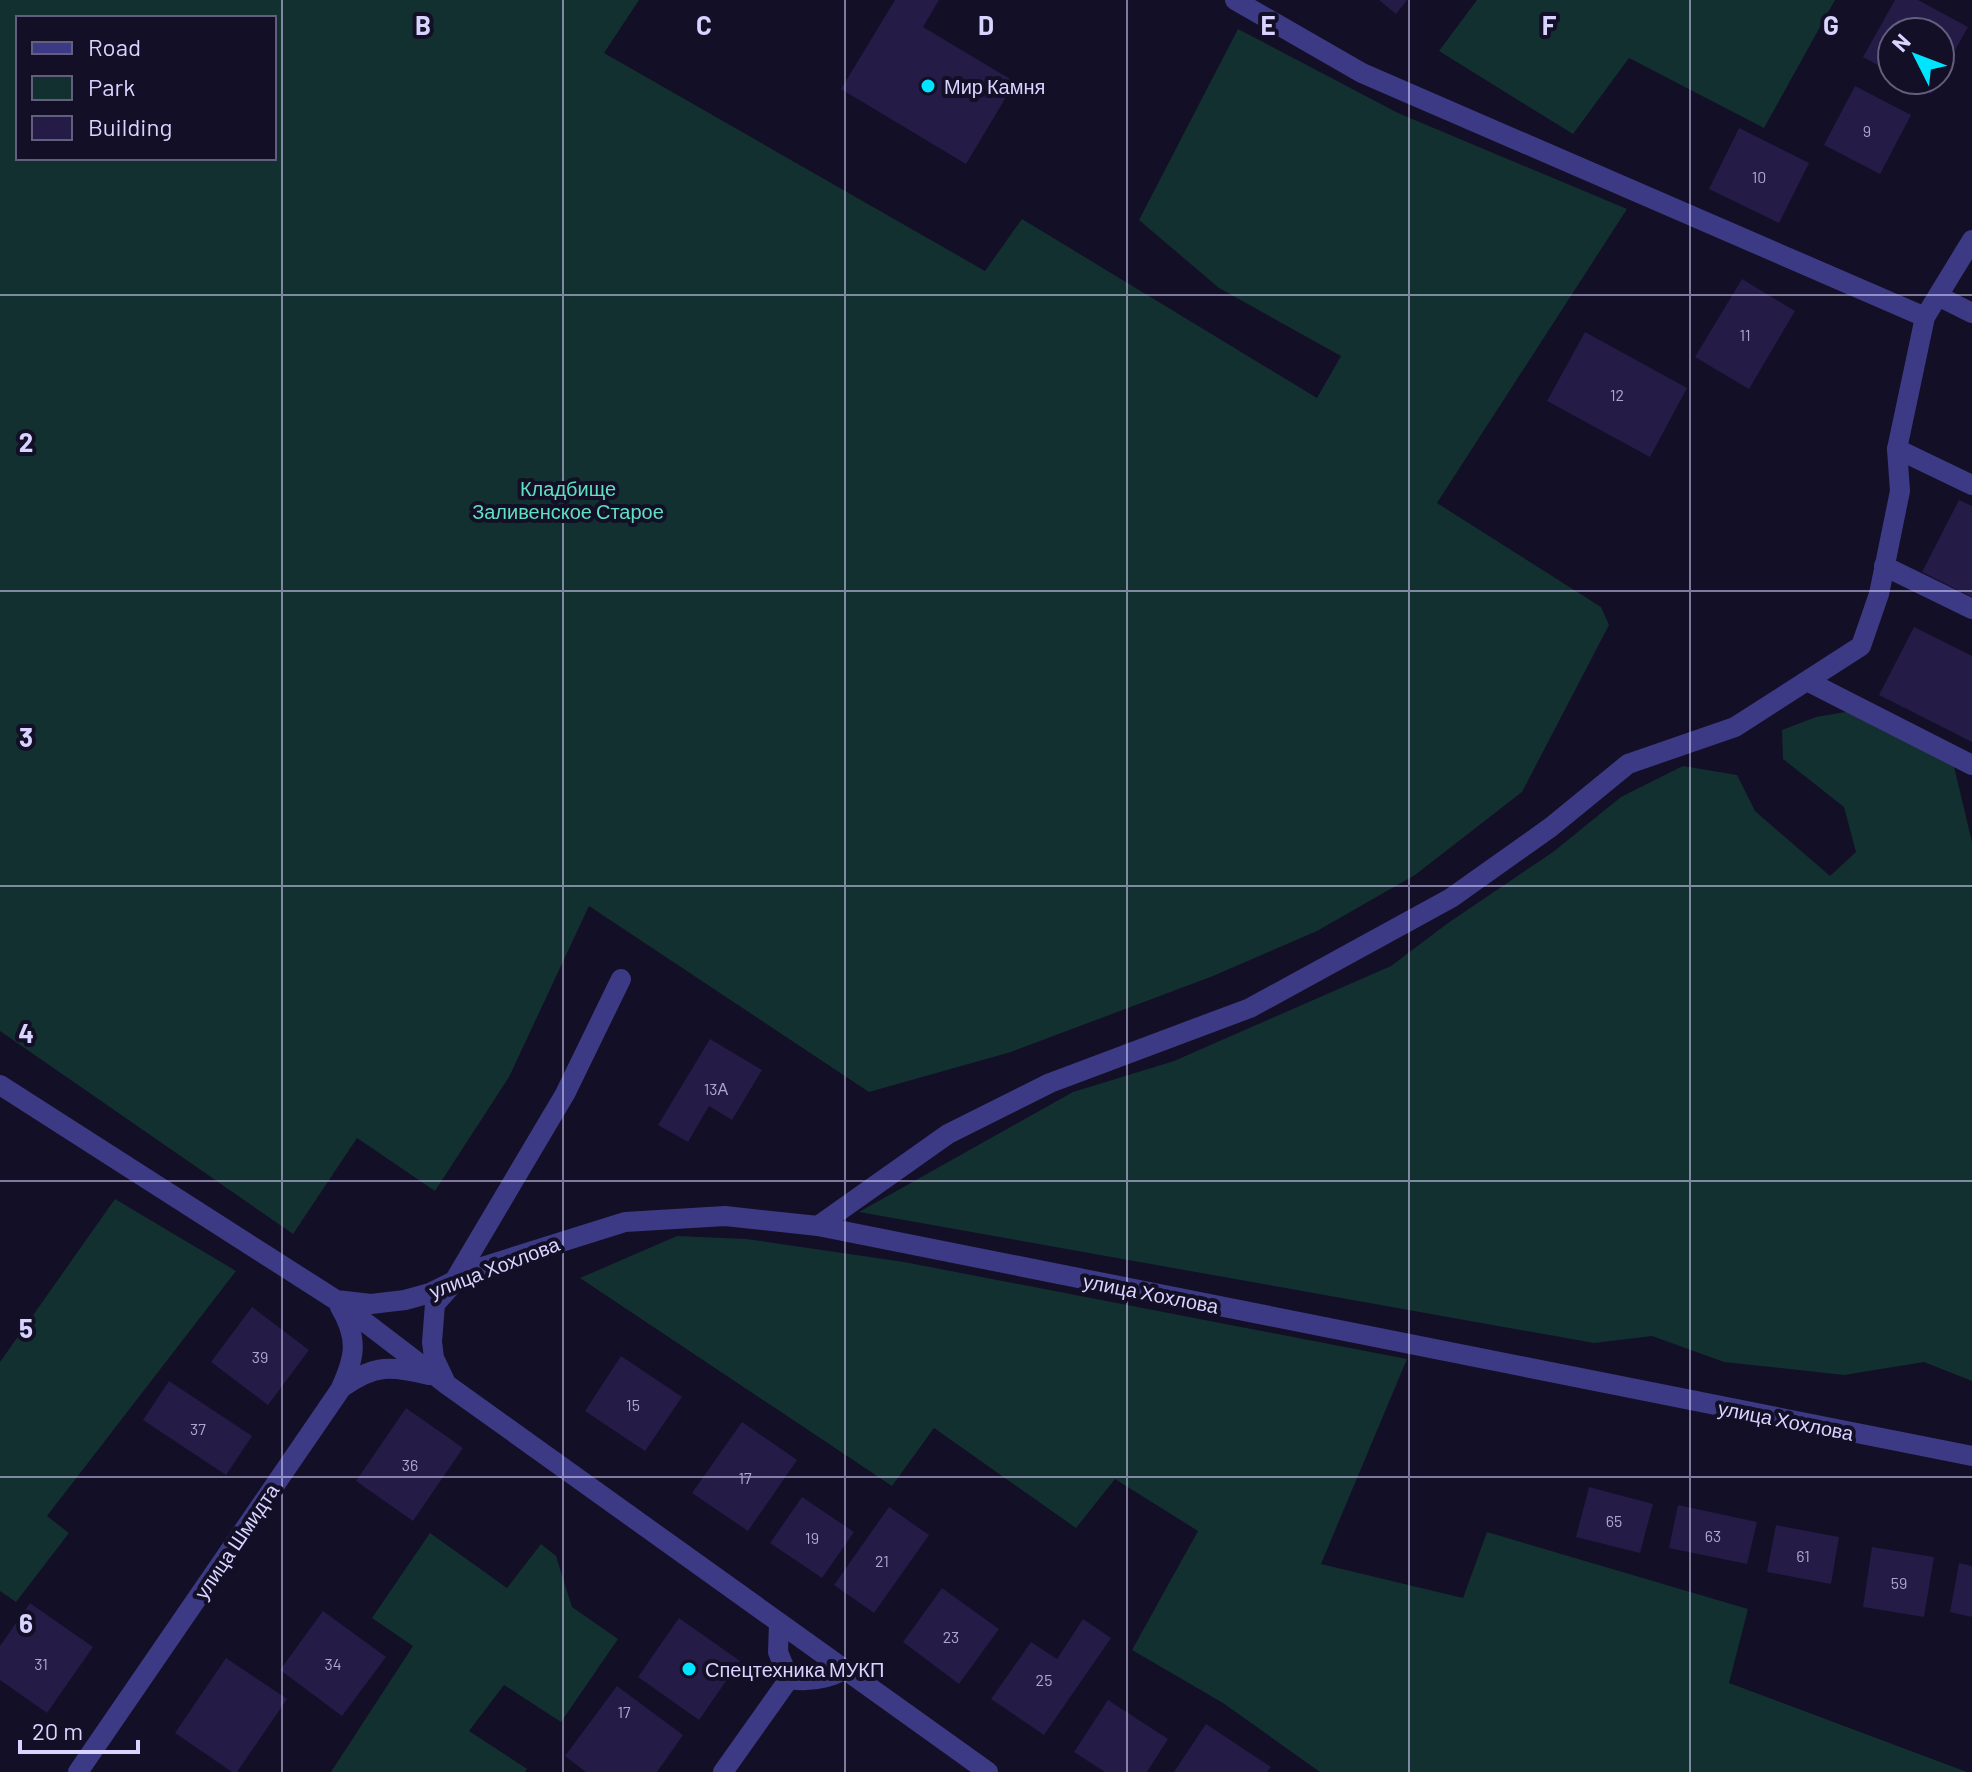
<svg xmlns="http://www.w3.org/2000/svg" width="1972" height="1772" font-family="Barlow,sans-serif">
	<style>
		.green { fill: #12302f; fill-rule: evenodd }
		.building { fill: #241b47 }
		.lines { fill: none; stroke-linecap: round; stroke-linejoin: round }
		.lane { stroke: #3d3a85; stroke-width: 20 }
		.street { stroke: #3d3a85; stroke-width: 20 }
		.grid { fill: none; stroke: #d9d4ff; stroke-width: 2; stroke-opacity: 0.55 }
		.poi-dot { fill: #00e5ff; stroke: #130f26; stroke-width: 3 }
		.labels { text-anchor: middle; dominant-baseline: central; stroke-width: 8; stroke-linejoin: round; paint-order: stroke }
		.number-label { font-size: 16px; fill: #aca6d1 }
		.poi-label { font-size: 20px; fill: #d9d4ff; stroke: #130f26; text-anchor: start }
		.park-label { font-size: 20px; fill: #5fe0c0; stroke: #130f26 }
		.street-label { font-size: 20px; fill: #d9d4ff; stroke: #130f26 }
		.grid-label { font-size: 26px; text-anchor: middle; font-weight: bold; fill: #d9d4ff; stroke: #130f26; stroke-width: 8; stroke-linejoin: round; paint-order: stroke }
	</style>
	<rect width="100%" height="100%" fill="#130f26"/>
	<path class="green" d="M0 0H639L604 53 985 271 1022 219 1317 398 1341 356 1219 288 1139 220 1238 29 1398 113 1627 209 1437 503 1601 607 1609 625 1522 792 1415 875 1317 931 1213 976 1011 1052 869 1092 589 906 509 1077 435 1191 357 1138 293 1234 0 1031ZM18 18H274V158H18Z
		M1477 0H1835L1764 128 1629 58 1573 134 1439 51Z
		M1863 709 1951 754 1972 842V1381L1924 1362 1844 1375 1724 1362 1652 1336 1594 1343 859 1212 1073 1092 1174 1061 1391 966 1448 923 1553 852 1621 797 1683 766 1737 775 1755 811 1830 876 1856 852 1844 807 1783 759 1782 730 1816 717Z
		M115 1199 236 1271 47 1516 69 1533 16 1602 0 1591V1362Z
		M677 1236 746 1239 904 1262 1407 1359 1321 1564 1463 1598 1487 1532 1748 1609 1729 1683 1967 1772H1320L1223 1703 1132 1650 1198 1531 1115 1479 1076 1528 934 1428 892 1486 580 1278Z
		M430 1533 507 1588 541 1544 556 1556 572 1607 618 1639 561 1722 504 1685 469 1731 527 1769 525 1772H331L413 1646 372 1618Z"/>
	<path class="building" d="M895 0H939L923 27 1015 82 966 164 841 89Z
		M1379 0H1407L1396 14Z
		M1895 0H1918L1968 27 1940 77V32H1892V73L1863 57Z
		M1905 80H1939L1931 94Z
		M1855 86 1911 115 1880 174 1824 145Z
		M1739 128 1809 163 1779 223 1709 189Z
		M1742 279 1795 311 1749 389 1695 357Z
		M1585 332 1687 388 1650 457 1547 401Z
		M1959 500 1972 506V597L1922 572Z
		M1914 627 1972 656V742L1879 695Z
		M710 1039 762 1070 732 1120 709 1106 688 1142 658 1125Z
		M252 1307 309 1350 268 1405 211 1362Z
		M621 1356 682 1397 645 1451 585 1411Z
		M169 1381 252 1436 226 1475 143 1420Z
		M406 1408 463 1448 413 1521 356 1481Z
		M742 1422 797 1460 748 1531 692 1493Z
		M1589 1487 1653 1504 1640 1553 1576 1537Z
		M802 1497 854 1532 822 1578 770 1543Z
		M1678 1505 1757 1522 1747 1564 1669 1548Z
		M889 1507 929 1535 874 1613 834 1585Z
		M1776 1525 1839 1537 1831 1584 1767 1572Z
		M1872 1547 1934 1557 1924 1617 1863 1607Z
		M1959 1563 1972 1566V1617L1950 1612Z
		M942 1588 999 1629 959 1684 903 1642Z
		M30 1603 93 1647 47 1713 0 1680V1646Z
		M323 1611 386 1657 342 1716 280 1670Z
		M679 1618 740 1661 699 1720 638 1677Z
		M1083 1619 1111 1638 1044 1735 991 1699 1031 1642 1057 1659Z
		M226 1658 287 1699 237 1772H232L175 1733Z
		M617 1686 683 1735 657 1772H586L565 1756Z
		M1108 1700 1168 1739 1147 1772H1105L1074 1752Z
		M1206 1724 1271 1767 1267 1772H1174Z"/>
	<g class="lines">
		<path class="lane" d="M1938 296 1972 313
			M1897 449 1972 485
			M1884 566 1972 609
			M1807 681 1972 765
			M453 1283 565 1094 621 979"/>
		<path class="street" d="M1235 0 1362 73 1925 317
			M0 1085 336 1300 446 1384 988 1772
			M818 1226 948 1134 1050 1083 1250 1008 1451 898 1551 827 1628 764 1735 727 1861 646 1879 594 1900 491 1897 449 1925 317 1972 240
			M336 1300 371 1304 405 1300 430 1293 482 1267 625 1222 725 1216 818 1226 1972 1456
			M445 1381 434 1358 432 1342 435 1304 451 1286
			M343 1387C375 1364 391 1366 429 1375
			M789 1679C809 1682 826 1680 844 1670
			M78 1772 340 1390C355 1358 359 1339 340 1307
			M723 1772 789 1679 778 1652 779 1623"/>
	</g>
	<path class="grid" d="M282 0V1772M563 0V1772M845 0V1772M1127 0V1772M1409 0V1772M1690 0V1772M0 295H1972M0 591H1972M0 886H1972M0 1181H1972M0 1477H1972"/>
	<g class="poi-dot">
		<circle cx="928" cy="86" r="8"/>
		<circle cx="689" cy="1669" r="8"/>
	</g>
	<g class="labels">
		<g class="number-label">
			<text x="1867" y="130">9</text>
			<text x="1759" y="176">10</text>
			<text x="1745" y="334">11</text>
			<text x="1617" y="394">12</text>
			<text x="716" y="1088">13А</text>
			<text x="260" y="1356">39</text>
			<text x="633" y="1404">15</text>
			<text x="198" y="1428">37</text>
			<text x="410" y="1464">36</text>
			<text x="745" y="1477">17</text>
			<text x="1614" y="1520">65</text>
			<text x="1713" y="1535">63</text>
			<text x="812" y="1537">19</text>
			<text x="1803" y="1555">61</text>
			<text x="882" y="1560">21</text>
			<text x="1899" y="1582">59</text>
			<text x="951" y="1636">23</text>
			<text x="41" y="1663">31</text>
			<text x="333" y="1663">34</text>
			<text x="1044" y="1679">25</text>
			<text x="624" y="1711">17</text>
		</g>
		<g class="poi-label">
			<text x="944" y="86">Мир Камня</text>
			<text x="705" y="1669">Спецтехника МУКП</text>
		</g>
		<g class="park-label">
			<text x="568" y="488">Кладбище<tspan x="568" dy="23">Заливенское Старое</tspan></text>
		</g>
		<g class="street-label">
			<text transform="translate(494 1267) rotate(-21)">улица Хохлова</text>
			<text transform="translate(1151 1293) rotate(11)">улица Хохлова</text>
			<text transform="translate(1786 1420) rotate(11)">улица Хохлова</text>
			<text transform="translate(236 1541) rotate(-56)">улица Шмидта</text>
		</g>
	</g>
	<g class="grid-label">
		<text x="423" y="35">B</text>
		<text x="704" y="35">C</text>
		<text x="986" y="35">D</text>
		<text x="1268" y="35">E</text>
		<text x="1549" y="35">F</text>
		<text x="1831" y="35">G</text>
		<text x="26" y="452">2</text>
		<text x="26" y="747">3</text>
		<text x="26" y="1043">4</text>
		<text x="26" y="1338">5</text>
		<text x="26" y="1633">6</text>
	</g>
	<rect x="16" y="16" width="260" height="144" fill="#130f26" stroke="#625e7d" stroke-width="2"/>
	<rect x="32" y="42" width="40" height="12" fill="#3d3a85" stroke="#625e7d" stroke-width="2"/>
	<text x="88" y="56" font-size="24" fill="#d9d4ff">Road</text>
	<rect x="32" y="76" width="40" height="24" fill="#12302f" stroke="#625e7d" stroke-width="2"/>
	<text x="88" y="96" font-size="24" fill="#d9d4ff">Park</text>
	<rect x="32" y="116" width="40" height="24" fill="#241b47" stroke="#625e7d" stroke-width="2"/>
	<text x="88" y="136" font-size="24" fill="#d9d4ff">Building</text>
	<g transform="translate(1916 56) rotate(312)"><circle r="38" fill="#130f26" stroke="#625e7d" stroke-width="2"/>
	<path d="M0-6L14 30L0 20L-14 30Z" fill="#00e5ff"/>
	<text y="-12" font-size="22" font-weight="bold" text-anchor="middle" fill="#d9d4ff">N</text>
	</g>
	<path d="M20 1740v12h118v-12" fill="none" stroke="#d9d4ff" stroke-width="4"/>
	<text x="32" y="1740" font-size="24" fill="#d9d4ff" stroke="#130f26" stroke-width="6" paint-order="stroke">20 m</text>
</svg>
